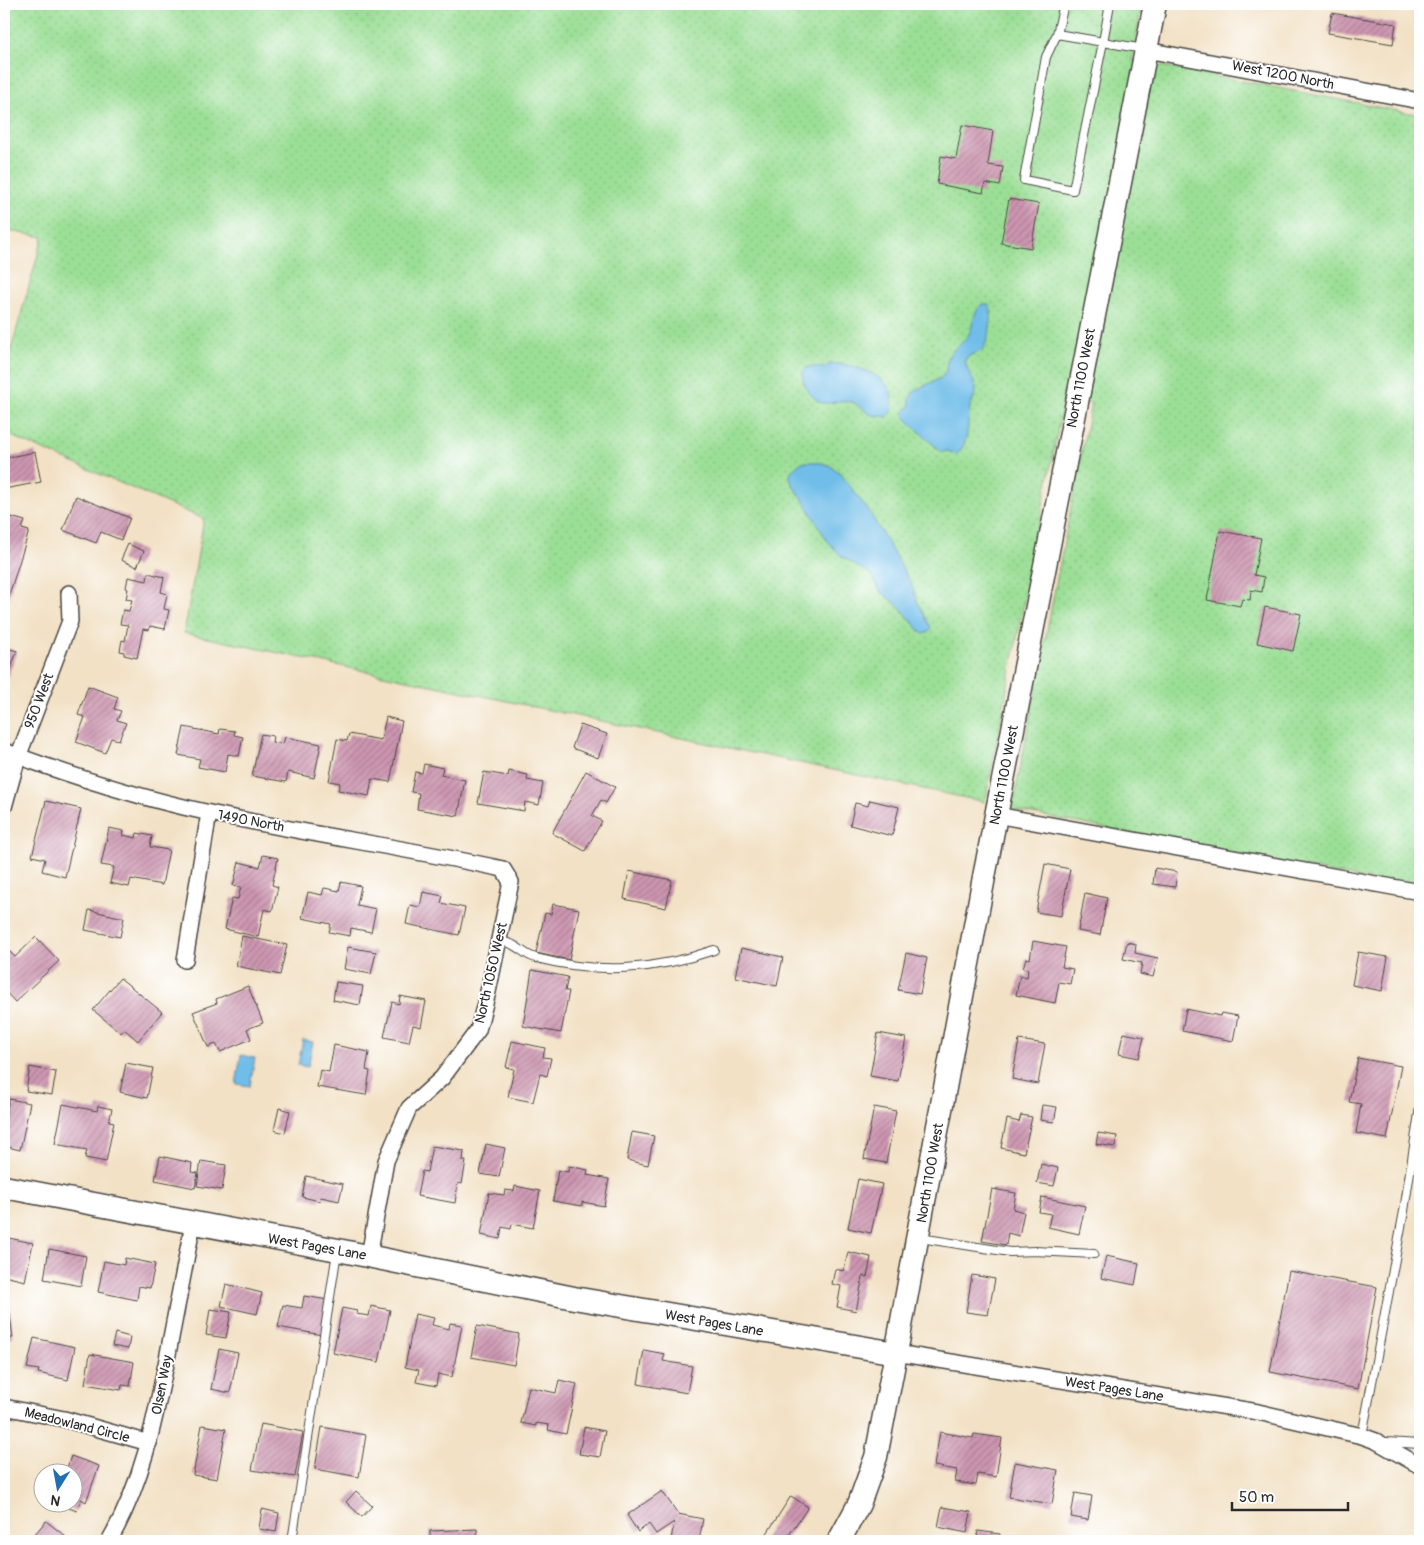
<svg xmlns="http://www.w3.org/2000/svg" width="1424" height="1545" font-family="Pangolin,sans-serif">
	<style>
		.grass { fill: url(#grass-dots); stroke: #638560 }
		.water { fill: #6fbde9; stroke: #4d748a }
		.building { fill: url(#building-hatch) }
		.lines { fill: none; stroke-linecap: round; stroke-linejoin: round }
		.lane-casing { stroke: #494642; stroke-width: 10 }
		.street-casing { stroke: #494642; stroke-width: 18 }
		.secondary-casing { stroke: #494642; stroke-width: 25 }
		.lane { stroke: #fff; stroke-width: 8 }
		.street { stroke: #fff; stroke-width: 15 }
		.secondary { stroke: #fff; stroke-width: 22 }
		.labels { text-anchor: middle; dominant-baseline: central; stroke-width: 4; stroke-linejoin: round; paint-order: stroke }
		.street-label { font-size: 14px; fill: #2b2b2b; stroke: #fff }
	</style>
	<defs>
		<pattern id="grass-dots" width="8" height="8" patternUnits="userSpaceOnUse" patternTransform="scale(1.25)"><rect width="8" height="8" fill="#9bdf96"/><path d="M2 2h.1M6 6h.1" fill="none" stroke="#86c081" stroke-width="1.8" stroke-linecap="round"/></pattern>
		<pattern id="building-hatch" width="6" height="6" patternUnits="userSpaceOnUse" patternTransform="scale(1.25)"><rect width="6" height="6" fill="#cd96b1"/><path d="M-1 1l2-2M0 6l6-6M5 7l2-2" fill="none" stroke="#a77b90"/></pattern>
	</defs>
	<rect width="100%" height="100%" fill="#fff"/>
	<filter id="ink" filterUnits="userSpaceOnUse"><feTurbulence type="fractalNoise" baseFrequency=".02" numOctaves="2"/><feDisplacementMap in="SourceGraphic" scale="10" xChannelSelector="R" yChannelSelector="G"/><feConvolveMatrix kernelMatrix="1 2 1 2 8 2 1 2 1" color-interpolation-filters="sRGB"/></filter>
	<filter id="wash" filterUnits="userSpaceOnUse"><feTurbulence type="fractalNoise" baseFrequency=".0096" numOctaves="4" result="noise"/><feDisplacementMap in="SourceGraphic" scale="20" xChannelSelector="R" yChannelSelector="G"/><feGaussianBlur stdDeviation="1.12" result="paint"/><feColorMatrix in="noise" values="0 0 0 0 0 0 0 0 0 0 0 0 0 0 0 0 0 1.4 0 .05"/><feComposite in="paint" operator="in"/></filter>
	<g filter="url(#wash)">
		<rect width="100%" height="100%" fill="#f2e1c5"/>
		<path class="grass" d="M4 4H1142L1132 60 1420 115V890L1012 810 1091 404 1064 398 985 802 184 633 204 519 4 433V374L43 237 4 230Z"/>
		<path class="water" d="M984 304H989C994 313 989 343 982 350 976 354 970 354 965 359 965 370 974 378 976 389 977 396 971 400 970 407 966 425 971 441 956 455L948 451 941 452 905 418 904 413 910 406C906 386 935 385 944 375 948 369 945 362 949 356 954 347 965 342 969 334 974 324 973 309 984 304Z
			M829 364C847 362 879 372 889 388 892 393 892 398 892 403 893 409 892 413 887 417 882 416 876 416 872 415 864 412 859 403 848 401 839 399 826 407 818 401 810 396 796 376 806 368 812 364 820 368 825 368Z
			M802 462H816L829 465 840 473 853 490 870 513 911 583 918 603 931 628 927 633 923 634 920 631 899 606 880 591 872 575 841 556 826 539 804 501 792 484 790 477 791 471Z
			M303 1040 313 1042 308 1067 298 1065Z
			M241 1055 255 1058 250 1086 236 1084Z"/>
		<g id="blocks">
			<path class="building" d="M1226 4H1240L1239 7Z
				M1332 13 1396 24 1393 44 1328 33Z
				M962 125 993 131 988 165 1003 167 1000 186 985 183 983 193 937 184 941 156 956 159Z
				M1009 199 1039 204 1031 248 1001 243Z
				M35 452 41 482 4 489V458Z
				M76 496 130 518 121 540 101 532 96 543 63 530Z
				M4 515 25 521 22 529 29 531 6 605 4 604Z
				M1220 531 1261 538 1254 575 1264 577 1262 592 1251 590 1250 600 1242 599 1240 606 1207 600Z
				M128 544 144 551 137 567 121 560Z
				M148 573 164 577 161 592 167 594 164 609 169 610 165 629 150 626 149 630 143 629 137 658 124 655V652L120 651 122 640 125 641 128 625 120 624 123 610 129 611 132 600 126 599 128 589 126 588 128 577 147 581Z
				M1265 607 1301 614 1293 651 1257 643Z
				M4 647 17 651 4 688Z
				M88 686 118 697 114 709 121 711 117 720 126 723 119 740 111 738 105 753 76 742 85 717 78 715Z
				M386 717 402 721 390 782 372 779 369 796 338 790 340 783 329 781 337 739 347 741 349 734 381 740Z
				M580 725 607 734 598 758 572 748Z
				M184 727 219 734 220 729 235 731 234 735 243 737 239 756 228 754 225 772 198 767 200 759 178 755Z
				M261 734 273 736 272 742 283 744 285 737 321 744 314 778 288 772 286 782 252 776Z
				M424 764 443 768 441 775 465 780 458 816 417 809 419 793 411 792 415 772 422 773Z
				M509 771 528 775 527 780 543 783 539 805 525 802 524 811 478 803 484 772 508 776Z
				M586 771 615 787 606 803 601 800 592 816 602 821 585 851 552 833Z
				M870 800 899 807 892 836 850 825 855 803 868 806Z
				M46 801 81 809 65 877 42 871 45 859 32 856Z
				M109 828 124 831 123 835 136 838 137 833 152 836 150 847 169 850 162 885 131 879 129 887 110 883 114 867 101 865Z
				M263 855 278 858 272 885 278 887 272 911 264 909 258 937 225 929 232 898 238 899 241 887 233 886 239 862 260 867Z
				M1045 864 1070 869 1061 916 1036 912Z
				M1155 868 1177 872 1175 887 1153 884Z
				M629 871 672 880 666 908 624 899Z
				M341 882 361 886 357 905 376 909 371 932 351 928 350 936 329 932 331 924 302 918 308 892 322 895 324 888 339 891Z
				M423 892 443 896 441 903 465 908 459 935 406 924 410 905 420 907Z
				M1085 893 1107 898 1100 935 1078 931Z
				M553 904 579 909 569 960 536 953 545 913 551 914Z
				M89 910 124 918 120 937 85 930Z
				M242 936 287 945 280 975 236 966Z
				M36 937 59 961 15 1002 4 990V978L6 976 4 974V955L9 951 15 957Z
				M1033 941 1066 947 1062 967 1073 969 1070 984 1059 982 1055 1003 1016 995 1020 975 1027 977 1028 969 1023 968 1026 958 1030 959Z
				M1127 942 1136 944 1135 953 1158 958 1153 977 1140 974 1142 963 1123 959Z
				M348 947 376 952 371 974 344 969Z
				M741 948 783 957 777 986 735 977Z
				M1358 952 1388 957 1382 991 1352 985Z
				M906 953 927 958 920 994 898 990Z
				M532 970 568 977 565 991H569L561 1033 523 1026Z
				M120 978 162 1012 138 1041 124 1029 121 1033 93 1010Z
				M336 982 363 986 360 1005 333 1000Z
				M248 986 263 1023 247 1029 251 1039 220 1052 216 1044 208 1047 193 1012 217 1003 216 999Z
				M400 996 426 1001 421 1027 413 1025 409 1042 384 1037 392 1002 399 1004Z
				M1186 1009 1220 1016 1221 1013 1238 1016 1233 1041 1182 1031Z
				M878 1033 906 1038 898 1081 870 1076Z
				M1123 1033 1144 1037 1139 1058 1119 1054Z
				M1019 1040 1045 1044 1038 1084 1012 1079Z
				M512 1041 545 1048 543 1057 551 1058 547 1076 540 1074 533 1102 508 1097 514 1069 506 1067Z
				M334 1045 369 1052 366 1070 370 1071 366 1095 317 1087 320 1070 329 1072Z
				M1358 1058 1401 1066 1387 1139 1356 1133 1361 1104 1349 1102Z
				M126 1063 153 1068 147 1098 120 1092Z
				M30 1067 56 1072 52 1095 26 1091Z
				M9 1099 30 1103 20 1150 4 1146V1122Z
				M63 1104 97 1111 98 1106 112 1109 109 1121 114 1122 106 1162 85 1158 87 1150 55 1144Z
				M1042 1105 1057 1107 1054 1122 1040 1120Z
				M874 1107 896 1111 886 1163 864 1159Z
				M279 1108 290 1111 285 1133 274 1130Z
				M1021 1115 1032 1117 1024 1153 1001 1148 1007 1119 1019 1122Z
				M632 1132 654 1136 648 1165 627 1160Z
				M1098 1133 1117 1136 1115 1147 1096 1144Z
				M486 1144 505 1148 499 1177 480 1174Z
				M432 1146 464 1151 463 1161H466L462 1184 458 1183 455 1203 417 1196 422 1171 427 1172Z
				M160 1156 192 1163 191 1172 198 1173 195 1188 155 1180Z
				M201 1161 226 1165 222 1190 197 1186Z
				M1041 1164 1058 1168 1054 1186 1037 1183Z
				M569 1166 588 1170 587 1175 609 1179 604 1206 582 1202V1206L553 1201 558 1170 568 1172Z
				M306 1176 343 1184 339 1201 321 1197 320 1201 302 1197Z
				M858 1179 882 1184 871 1233 848 1228Z
				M515 1186 540 1191 533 1228 512 1224 511 1229 502 1227 500 1239 481 1235 489 1193 504 1195 505 1190 514 1191Z
				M992 1189 1016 1193 1013 1209 1024 1212 1019 1236 1008 1233 1006 1245 982 1241Z
				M1042 1197 1085 1206 1079 1234 1048 1227 1051 1214 1039 1212Z
				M4 1237 33 1243 25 1281 4 1276Z
				M49 1249 86 1256 81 1286 44 1279Z
				M848 1252 871 1257 867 1277 863 1276 856 1311 837 1307 841 1286 832 1284 835 1269 844 1271Z
				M1106 1256 1139 1263 1135 1285 1101 1278Z
				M125 1258 155 1264 150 1288 139 1286 137 1300 98 1292 104 1261 124 1265Z
				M1289 1271 1377 1287 1358 1389 1270 1372Z
				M972 1275 995 1279 988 1315 966 1312Z
				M226 1284 262 1293 257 1314 221 1306Z
				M304 1296 328 1300 322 1335 278 1327 283 1305 302 1308Z
				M371 1306 390 1310 379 1362 333 1353 342 1308 357 1311 356 1314 369 1316Z
				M4 1307H9L13 1338 4 1339Z
				M210 1309 231 1312 226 1338 206 1335Z
				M415 1314 434 1318 432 1325 449 1329 450 1323 462 1325 452 1377 438 1374 436 1386 416 1382 419 1370 405 1367Z
				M477 1326 519 1334 514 1365 471 1357Z
				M115 1333 130 1337 128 1349 112 1346Z
				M34 1338 75 1347 68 1380 38 1373 39 1370 27 1368Z
				M219 1349 238 1353 230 1393 211 1389Z
				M644 1350 665 1354 663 1361 692 1366 687 1393 638 1384Z
				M90 1354 134 1362 130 1386 122 1385 121 1390 85 1384Z
				M559 1380 577 1384 566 1434 548 1430 549 1425 536 1423V1426L521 1423 529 1387 556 1393Z
				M261 1424 303 1432 295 1477 252 1470Z
				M202 1425 226 1429 217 1479 193 1475Z
				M322 1427 366 1435 359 1477 315 1469Z
				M584 1427 605 1431 600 1457 579 1454Z
				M940 1432 973 1438 974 1434 1002 1438 996 1477 978 1474 976 1485 955 1482 957 1470 934 1466Z
				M71 1456 99 1466 86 1502 81 1499 77 1511 55 1503 72 1502V1472H55L57 1468 66 1471Z
				M1015 1462 1058 1470 1052 1504 1009 1497Z
				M356 1491 372 1506 362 1517 346 1502Z
				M662 1491 678 1514 703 1519 699 1541 671 1540 674 1522 656 1534 649 1524 638 1532 627 1515Z
				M1075 1493 1092 1496 1088 1520 1071 1517Z
				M791 1496 808 1507 785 1541H762Z
				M942 1507 971 1512 967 1533 938 1527Z
				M262 1509 279 1513 276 1532 259 1529Z
				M46 1521 65 1536 61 1541H29Z
				M477 1529 478 1541H430V1531Z
				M978 1531 1000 1534 999 1541H977Z"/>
		</g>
	</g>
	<g filter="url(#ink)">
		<use href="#blocks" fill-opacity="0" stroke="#494642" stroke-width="1"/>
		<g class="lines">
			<g class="lane-casing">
				<path id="lane" d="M1110 4 1103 42 1144 49
					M1057 34 1103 42 1073 190 1024 180 1046 57 1057 34 1064 4
					M498 941C503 942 509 942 513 945 521 949 527 956 536 958 598 974 654 971 714 950
					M920 1238 1010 1252 1035 1251 1094 1254
					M1362 1436 1404 1211 1420 1107
					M1386 1442 1420 1444
					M292 1541 337 1252"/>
			</g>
			<g class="street-casing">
				<path id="street" d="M1146 50 1420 101
					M4 751C71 776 140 798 210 813 307 834 406 848 503 869L511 882 488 992 478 1030 442 1078 409 1108 386 1161 369 1256
					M4 807 18 757 70 621 69 593
					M996 815 1420 892
					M185 960 209 813
					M896 1353 1258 1412 1362 1436 1376 1441 1420 1466
					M4 1407 64 1419 149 1443
					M109 1541C143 1483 155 1419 168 1354 176 1310 185 1266 193 1223"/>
			</g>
			<g class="secondary-casing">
				<path id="secondary" d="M4 1187 338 1250 574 1298 896 1353
					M839 1541 859 1504 876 1457 896 1353 984 877 1155 4"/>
			</g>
			<use href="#lane" class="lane"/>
			<use href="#street" class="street"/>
			<use href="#secondary" class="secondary"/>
		</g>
	</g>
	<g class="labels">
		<g class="street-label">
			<text transform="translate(1283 75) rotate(11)">West 1200 North</text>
			<text transform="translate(1081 378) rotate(-79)">North 1100 West</text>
			<text transform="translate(39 701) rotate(-69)">950 West</text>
			<text transform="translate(1004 775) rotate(-79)">North 1100 West</text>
			<text transform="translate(251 821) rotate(11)">1490 North</text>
			<text transform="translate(491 973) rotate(-77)">North 1050 West</text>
			<text transform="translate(930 1173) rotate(-80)">North 1100 West</text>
			<text transform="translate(317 1247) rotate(10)">West Pages Lane</text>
			<text transform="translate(714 1323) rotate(10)">West Pages Lane</text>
			<text transform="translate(162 1385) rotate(-79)">Olsen Way</text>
			<text transform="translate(1114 1389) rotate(9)">West Pages Lane</text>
			<text transform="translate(77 1425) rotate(14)">Meadowland Circle</text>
		</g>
	</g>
	<rect width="1424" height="1545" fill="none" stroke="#fff" stroke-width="20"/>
	<g transform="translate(58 1488) rotate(191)"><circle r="24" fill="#ffffff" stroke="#aaaaaa"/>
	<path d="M0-4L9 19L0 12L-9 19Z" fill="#1f6fb2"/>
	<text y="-8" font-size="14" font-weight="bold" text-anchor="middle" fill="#2b2b2b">N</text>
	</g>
	<path d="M1232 1502v8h116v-8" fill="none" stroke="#2b2b2b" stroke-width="2.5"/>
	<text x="1239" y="1502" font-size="15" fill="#2b2b2b" stroke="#ffffff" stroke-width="4" paint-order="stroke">50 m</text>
</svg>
